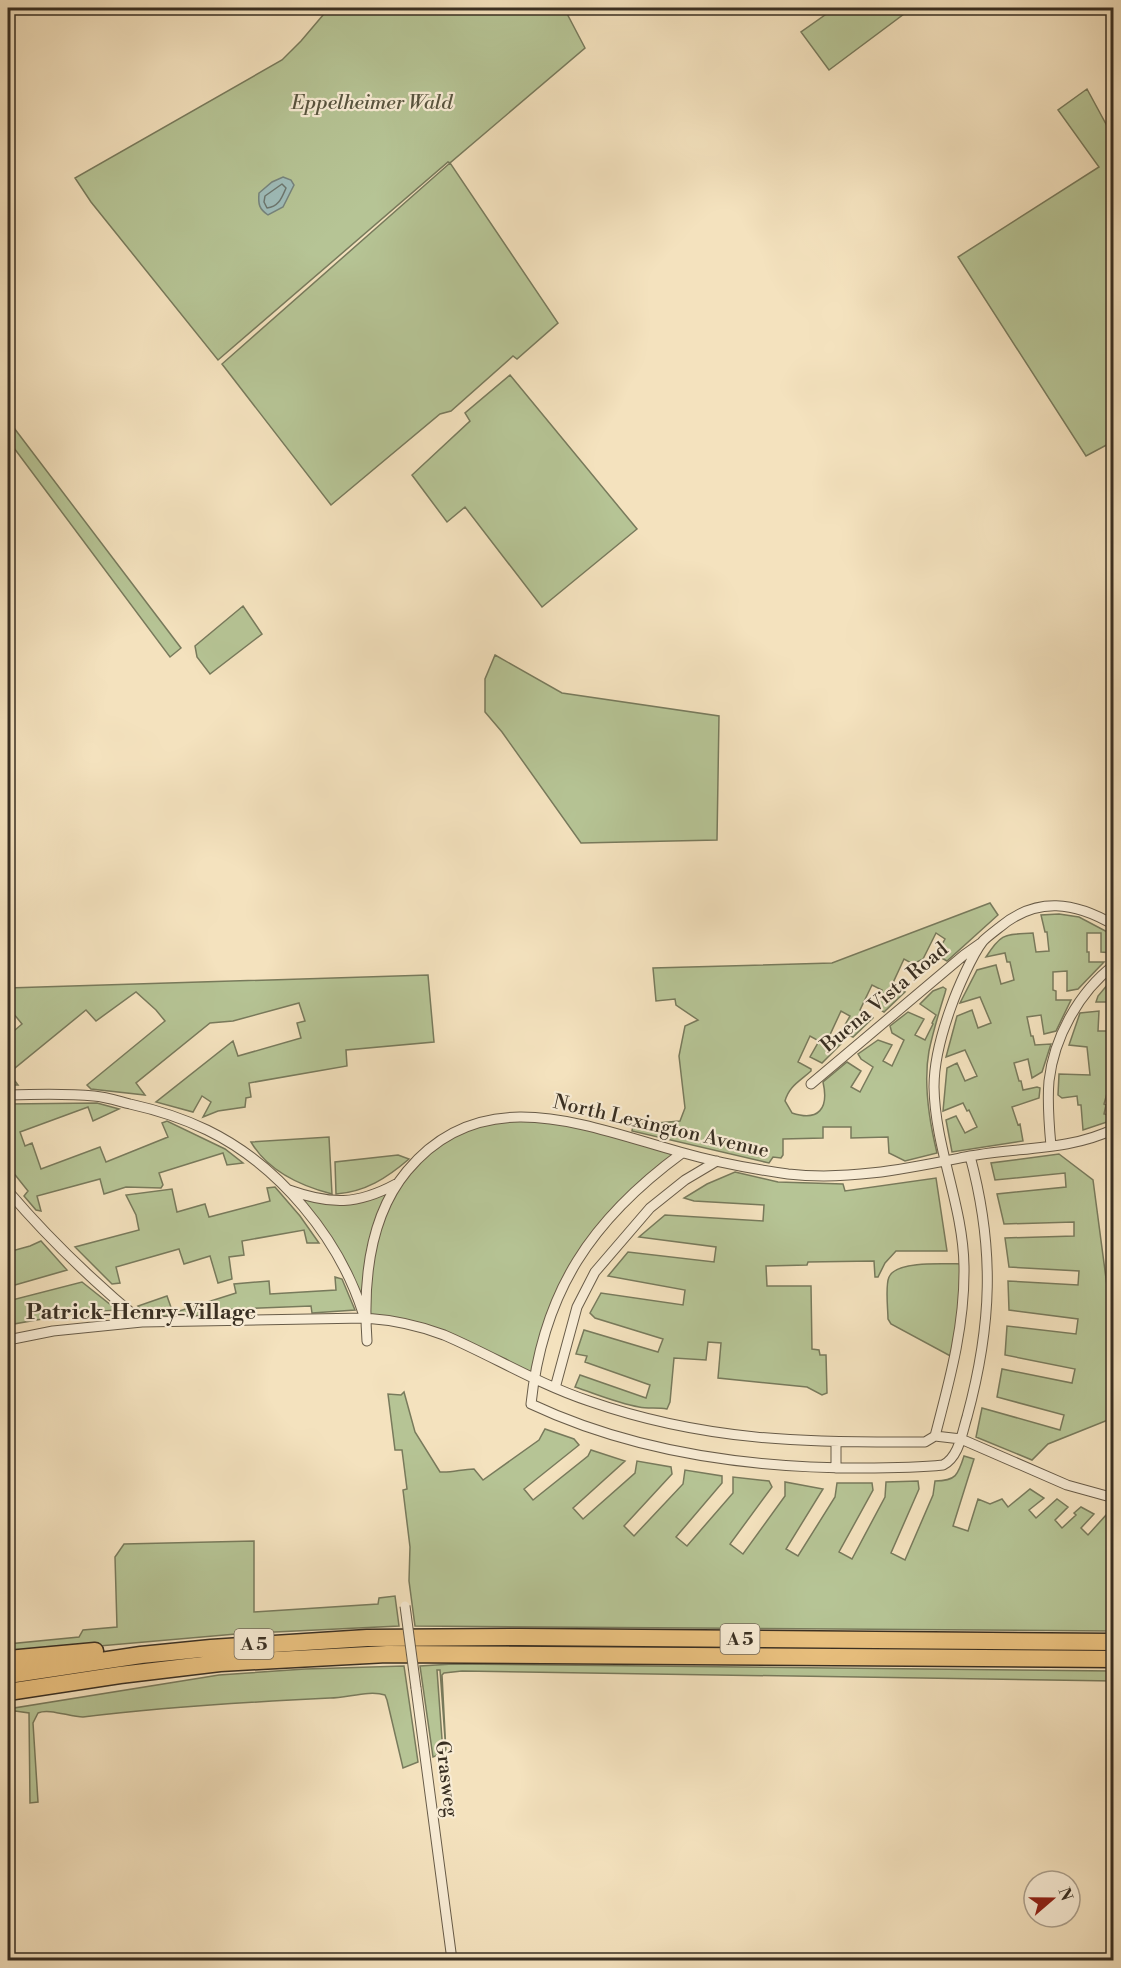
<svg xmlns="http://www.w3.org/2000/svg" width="1121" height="1968" font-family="'Libre Bodoni',serif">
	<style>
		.green { fill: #b6c495; stroke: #787a5c; stroke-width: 1.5 }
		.water { fill: #9ebcb9; stroke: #76847d; stroke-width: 1.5 }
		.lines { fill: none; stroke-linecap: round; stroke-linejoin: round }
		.shore { stroke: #6c766e; stroke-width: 1.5 }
		.street-casing { stroke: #685c49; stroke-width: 11 }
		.highway-casing { stroke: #392f22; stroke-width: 19 }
		.street { stroke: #f8ecd5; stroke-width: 9 }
		.highway { stroke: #eac17f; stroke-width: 16 }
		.street-bridge-casing { stroke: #685c49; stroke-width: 11; stroke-linecap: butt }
		.street-bridge { stroke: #f8ecd5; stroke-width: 9 }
		.labels { text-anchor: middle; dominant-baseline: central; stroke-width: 4.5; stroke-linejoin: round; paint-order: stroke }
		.shield { fill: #f8ecd5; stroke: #726858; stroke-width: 1.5 }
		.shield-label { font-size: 18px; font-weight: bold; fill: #392f22 }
		.park-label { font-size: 20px; font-style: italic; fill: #58543f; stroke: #f8ecd5 }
		.street-label { font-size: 20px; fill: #392f22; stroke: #f8ecd5 }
		.quarter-label { font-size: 22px; font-weight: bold; fill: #392f22; stroke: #f8ecd5 }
	</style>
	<rect width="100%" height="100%" fill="#f4e2be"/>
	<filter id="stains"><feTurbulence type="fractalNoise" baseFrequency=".00333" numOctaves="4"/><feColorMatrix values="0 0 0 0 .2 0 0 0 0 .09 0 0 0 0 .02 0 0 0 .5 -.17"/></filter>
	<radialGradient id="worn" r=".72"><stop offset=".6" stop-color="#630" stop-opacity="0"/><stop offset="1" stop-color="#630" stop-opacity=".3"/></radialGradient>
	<path class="green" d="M329 8H564L585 48 450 163 558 323 517 359 513 356 451 411 440 414 331 505 222 364 450 163 448 162 218 360 91 202 75 178 282 60 301 41Z
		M835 8H912L829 70 801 32Z
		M1087 89 1113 137 1114 441 1086 456 958 257 1099 167 1058 110Z
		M510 375 637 529 542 607 465 507 447 522 412 475 470 421 465 413Z
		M8 420 181 648 170 657 8 440Z
		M243 606 262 634 210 674 197 657 195 646Z
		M495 655 562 693 719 716 717 840 581 843 502 732 485 712V679Z
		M990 903 998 915 947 961 936 955 945 939 936 933 923 959 913 964 904 959 892 985 905 992 884 1012 873 1006 882 990 872 985 860 1010 873 1018 853 1037 841 1032 850 1016 841 1011 829 1037 841 1044 822 1063 810 1057 819 1041 810 1036 798 1062 811 1069V1071C800 1081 789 1086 785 1101L792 1113C819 1122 829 1108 823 1082L847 1062 861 1071 851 1087 860 1092 873 1067 861 1059 858 1054 878 1040 892 1045 883 1061 892 1066 904 1040 892 1033 890 1026 908 1012 924 1019 915 1035 925 1040 933 1024 932 1023 936 1015 920 1004 933 991 943 987 946 989 945 993C939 1012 933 1032 929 1051 923 1084 929 1120 937 1153L905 1161 889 1153 888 1137 851 1138V1127H823V1138L783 1139V1155L781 1158 773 1157 769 1163 632 1131 633 1125 680 1121 685 1108 679 1056 685 1026 698 1020 676 1005 675 999 656 1001 653 968 832 963Z
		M1059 914 1079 917 1113 935V953L1101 952V933H1087V952H1089V962H1104L1078 989 1067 991V971L1053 972V990L1056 991V1000H1071L1056 1031 1044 1034 1041 1015 1027 1017 1031 1036H1033L1035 1045 1051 1044 1042 1072 1032 1078 1028 1059 1014 1063 1019 1081H1021L1023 1090 1037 1087 1040 1088 1039 1098 1012 1107 1018 1125 1020 1124 1023 1141 952 1152 946 1120 956 1116 965 1133 977 1127 969 1110 967 1111 963 1103 943 1111 947 1068 957 1063 965 1081 977 1076 965 1050 946 1057 957 1016 972 1010 978 1028 991 1023 980 997 960 1003 977 970 996 965 1001 984 1014 980 1010 962H1007L1005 953 986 957C1002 932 1005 935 1033 933L1036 952 1049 951 1047 932H1045L1041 915Z
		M428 975 434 1042 346 1050 347 1066 249 1083 251 1097 246 1098 245 1107 218 1111 203 1117 211 1102 202 1096 193 1112 156 1102 233 1041 238 1056 301 1038 297 1023 305 1021 299 1003 233 1021 210 1023 136 1083 145 1095 91 1089 87 1085 165 1021 156 1010 136 992 96 1021 86 1010 9 1073 18 1085H8V1036L22 1024 13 1013 8 1010V988Z
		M1113 978V1087L1109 1086 1104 1104 1106 1105 1104 1114 1113 1116V1120L1083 1130 1081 1105H1078L1077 1096 1062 1098 1058 1095 1059 1074 1090 1075 1087 1047 1069 1045 1080 1013 1099 1011 1098 1031H1112L1113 1012H1111V1002H1096L1098 996Z
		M97 1103 119 1109 93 1121 88 1107 20 1132 25 1146 32 1143 41 1169 100 1147 106 1162 168 1137 162 1123 167 1121 225 1149 243 1163 227 1165 223 1153 159 1173 163 1185 161 1188 126 1187 104 1194 100 1179 37 1196 41 1211 36 1210 24 1196 28 1191 8 1166V1104Z
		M542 1118 682 1153 642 1184 566 1278 533 1379 444 1335 365 1318 339 1258 286 1189 333 1202 387 1188 414 1163 470 1125Z
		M329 1137 332 1194C301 1186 268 1171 251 1142Z
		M1059 1154 1093 1180 1111 1316 1113 1418 1048 1444 1032 1460 976 1437 982 1408 1060 1430 1064 1415 997 1397 1002 1369 1072 1383 1075 1369 1005 1355 1007 1326 1076 1334 1078 1319 1009 1310 1008 1281 1078 1285 1079 1271 1009 1267 1005 1238 1074 1236V1222L1004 1224 997 1194 1066 1187 1065 1173 995 1180 991 1163Z
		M398 1155 409 1159C387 1178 365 1192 336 1194L335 1162Z
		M735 1172 778 1182 843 1184 845 1191 936 1178 947 1251H896L885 1263 878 1277H875L874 1261 808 1262 807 1265 766 1266 767 1286H811L812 1349 819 1350 820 1355H826L827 1393 822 1395 807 1387 718 1378 721 1343 708 1342 706 1360 674 1358 670 1402 667 1409C657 1407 648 1409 639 1407 617 1403 596 1394 575 1387L580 1375 646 1398 650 1385 585 1362 587 1356 576 1354 584 1330 658 1352 663 1339 595 1318 590 1313 601 1293 683 1305 685 1290 608 1276 628 1252 714 1262 716 1247 639 1237 665 1215 763 1221 764 1205 694 1201 684 1198 707 1184Z
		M275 1187 300 1216 319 1243H307L304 1230 242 1241 244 1255 229 1257 232 1279 218 1283 210 1256 184 1264 179 1249 116 1267 120 1283 112 1284 75 1247 139 1230 136 1215 126 1195 172 1189 177 1212 205 1204 209 1217 270 1201 267 1188Z
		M41 1241 67 1270 8 1287V1252L30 1246Z
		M964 1264 956 1359 891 1324 888 1319C888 1309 885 1286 889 1277 896 1260 948 1264 964 1264Z
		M335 1277 342 1279 355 1310 312 1313 311 1306 214 1310 213 1316H149L138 1306 167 1296 173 1313 236 1293 234 1284 269 1281 270 1294 336 1290Z
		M82 1282 117 1310 76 1313 8 1325V1301Z
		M404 1392 415 1432 440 1472C452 1473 462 1469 474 1469L483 1480 539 1440 545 1429 574 1439 579 1445 524 1489 533 1500 588 1456 591 1450 625 1461 573 1508 583 1519 635 1473 637 1461 671 1467 672 1474 624 1526 634 1536 683 1484 685 1470 722 1476V1483L676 1537 687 1546 733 1493V1477L769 1481 772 1487 730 1544 743 1554 785 1496V1482L823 1489 786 1549 798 1556 835 1497 837 1483H872L873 1490 839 1552 852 1559 885 1497 886 1482 918 1481 919 1489 891 1553 905 1560 933 1495 935 1481C956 1481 958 1475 964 1456L974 1459 953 1526 968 1531 978 1499 990 1504 1002 1499 1008 1507 1030 1489 1044 1498 1029 1510 1036 1518 1057 1499 1068 1507 1055 1520 1062 1528 1076 1515 1074 1513 1081 1507 1094 1514 1081 1528 1088 1535 1107 1514 1113 1517V1527L1107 1535 1113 1540V1631L415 1626 409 1581 410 1547 403 1490 407 1489 402 1450H395L388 1394 401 1395Z
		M254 1541V1612L378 1604 379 1598 395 1596 399 1626 236 1634 8 1654V1644L79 1637 83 1630 117 1627 115 1557 124 1544Z
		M445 1644 762 1646 761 1649 462 1646 8 1685V1682C72 1672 137 1662 203 1656 283 1648 364 1646 445 1644Z
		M453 1664 1113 1671 1114 1681 462 1671 444 1673 442 1675 446 1752 440 1670H437L443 1753 433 1757 420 1666Z
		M404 1666 418 1762 403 1768 387 1700 385 1695C369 1690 347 1698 330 1698 247 1702 165 1707 83 1717 70 1717 49 1708 38 1713L33 1723 38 1802 30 1803 29 1713 15 1711 8 1713V1709L219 1675 305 1669Z"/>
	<path class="water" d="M283 177 291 180 294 185 283 207 268 215C259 209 258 204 259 193L272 182Z"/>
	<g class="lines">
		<path class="shore" d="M282 184 286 188C282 197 279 207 267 208L264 202 265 196Z"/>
		<g class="street-casing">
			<path id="street" d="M811 1084 964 955 981 943
				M8 1095C36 1094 65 1093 94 1096 106 1097 118 1101 130 1104 157 1110 182 1118 207 1130 279 1165 339 1238 363 1313
				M1051 1146C1049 1124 1047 1103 1049 1081 1054 1037 1079 992 1114 965
				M682 1153C592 1219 543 1291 531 1404 633 1452 748 1468 861 1468 888 1468 916 1468 943 1465 959 1457 962 1433 967 1417 992 1325 995 1249 970 1156
				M289 1190C331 1205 357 1205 396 1184
				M8 1191C48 1238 94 1282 142 1322
				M8 1340 53 1331 142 1322 365 1318C393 1320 418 1325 444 1335 493 1356 538 1384 589 1401 703 1441 806 1443 925 1442L935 1436 961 1439 1067 1485 1114 1498
				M367 1341C363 1283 368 1218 407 1171 482 1080 586 1126 680 1152 715 1162 752 1169 788 1174 850 1181 909 1168 970 1156 1018 1147 1069 1151 1114 1129
				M555 1388 577 1307 595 1272 650 1208 685 1180 717 1161
				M935 1436C950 1379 965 1325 964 1266 963 1205 935 1148 934 1087 934 1059 942 1032 951 1007 957 990 972 955 983 941 988 936 995 931 1000 927 1037 896 1075 902 1114 925
				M836 1443V1468
				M416 1688 452 1960"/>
		</g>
		<g class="highway-casing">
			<path id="highway" d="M8 1659 95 1651
				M8 1675 141 1655 211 1648 367 1638 520 1637 1114 1642
				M8 1692 120 1675 220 1663 387 1654 1114 1659"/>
		</g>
		<use href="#street" class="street"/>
		<use href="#highway" class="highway"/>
		<g class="street-bridge-casing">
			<path id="street-bridge" d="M405 1606 416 1688"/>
		</g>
		<use href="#street-bridge" class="street-bridge"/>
	</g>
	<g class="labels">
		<g class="shield">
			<rect x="720.5" y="1624" width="39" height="30" rx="4.5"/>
			<rect x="234.5" y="1629" width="39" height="30" rx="4.5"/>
		</g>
		<g class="shield-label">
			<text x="740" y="1639">A 5</text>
			<text x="254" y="1644">A 5</text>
		</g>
		<g class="park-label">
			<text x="372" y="103">Eppelheimer Wald</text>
		</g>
		<g class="street-label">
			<text transform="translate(885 998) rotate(-40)">Buena Vista Road</text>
			<text transform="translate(661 1127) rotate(13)">North Lexington Avenue</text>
			<text transform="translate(446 1779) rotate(83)">Grasweg</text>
		</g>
		<g class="quarter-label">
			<text x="141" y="1312">Patrick-Henry-Village</text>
		</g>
	</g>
	<rect width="1121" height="1968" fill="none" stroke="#f4e2be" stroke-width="30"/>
	<rect x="9" y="9" width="1103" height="1950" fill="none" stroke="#392f22" stroke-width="3"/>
	<rect x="15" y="15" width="1091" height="1938" fill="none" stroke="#392f22" stroke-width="1.5"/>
	<g transform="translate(1052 1899) rotate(70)"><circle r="28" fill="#f8ecd5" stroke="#aca08d" stroke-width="1.5"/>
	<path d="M0-4.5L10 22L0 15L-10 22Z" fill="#8f2418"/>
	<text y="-9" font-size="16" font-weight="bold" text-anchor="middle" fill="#392f22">N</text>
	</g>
	<rect width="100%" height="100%" filter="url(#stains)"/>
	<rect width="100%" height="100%" fill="url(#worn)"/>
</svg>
